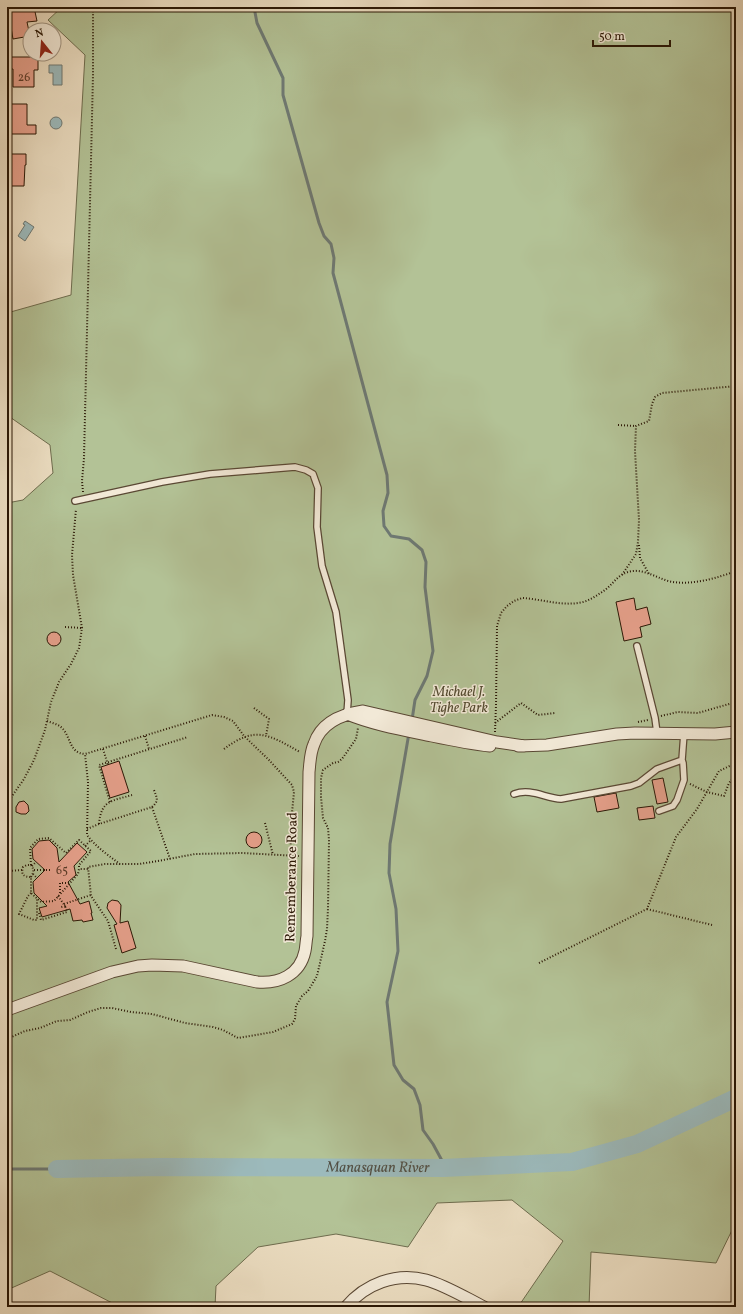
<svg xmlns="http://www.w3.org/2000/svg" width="743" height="1314" font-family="Vollkorn,serif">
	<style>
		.green { fill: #b3c296; stroke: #6e6c4e }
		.water { fill: #9cbabc; stroke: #6e7973 }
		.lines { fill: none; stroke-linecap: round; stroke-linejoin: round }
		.stream { stroke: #6e7973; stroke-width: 3 }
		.river { stroke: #9cbabc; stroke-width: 18 }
		.building { fill: #e6a08b; stroke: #2a1705 }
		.service-casing { stroke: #5a4834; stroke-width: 8 }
		.minor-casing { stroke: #5a4834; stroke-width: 13 }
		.path { stroke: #2a1705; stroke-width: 2; stroke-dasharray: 1 2; stroke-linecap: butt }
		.service { stroke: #f2e9d7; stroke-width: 5.5 }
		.minor { stroke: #f2e9d7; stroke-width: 11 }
		.labels { text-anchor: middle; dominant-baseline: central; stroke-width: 3; stroke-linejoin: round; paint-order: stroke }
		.number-label { font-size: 12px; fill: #593926 }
		.park-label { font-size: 14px; font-style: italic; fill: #534a30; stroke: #f2e9d7 }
		.street-label { font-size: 14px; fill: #2a1705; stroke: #f2e9d7 }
		.water-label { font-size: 15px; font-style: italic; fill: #525045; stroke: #f2e9d7 }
	</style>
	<rect width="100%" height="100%" fill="#ebddc1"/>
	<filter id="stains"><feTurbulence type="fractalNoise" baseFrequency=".005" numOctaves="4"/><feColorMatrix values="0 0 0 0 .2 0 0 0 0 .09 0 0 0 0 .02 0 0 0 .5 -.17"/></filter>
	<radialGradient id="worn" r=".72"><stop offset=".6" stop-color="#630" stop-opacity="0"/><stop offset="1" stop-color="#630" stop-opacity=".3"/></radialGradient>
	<path class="green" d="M62 7H736V1222L716 1263 591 1252 589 1307H518L563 1241 512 1200 437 1203 408 1247 336 1234 258 1247 216 1286 215 1307H120L50 1271 7 1290V503L23 500 53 473 50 445 7 415V313L71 295 85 55 48 20Z"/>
	<path class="water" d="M49 65H62V85H53V73H49Z
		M50 123a6 6 0 1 1 12 0a6 6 0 1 1-12 0Z
		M25 221 34 227 25 241 18 236 25 225 23 224Z"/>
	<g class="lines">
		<path class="stream" d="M254 7 257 23 283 78V95L319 223 324 236 331 244 334 258 333 273 387 475 388 493 383 511 384 526 391 536 409 539 422 550 426 562 425 587 433 651 427 676 415 700 412 720
			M409 733 390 844 389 873 396 909 398 951 387 1002 394 1065 403 1080 414 1089 420 1105 423 1130 433 1144 446 1168
			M7 1169H57"/>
		<path class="river" id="s1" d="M57 1169 160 1167 443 1168 572 1162 637 1144 736 1098"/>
	</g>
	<path class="building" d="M24 7V9L34 7 37 21 27 22 30 36 13 39 8 10Z
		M10 57H38V70H34V87H13V69H10Z
		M11 104H27V125H36V134H10Z
		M8 154H26V165H25L24 186H9L10 165H8Z
		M634 598 636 610 647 607 651 624 640 627 642 637 624 641 616 602Z
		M47 639a7 7 0 1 1 14 0a7 7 0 1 1-14 0Z
		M119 761 129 792 110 798 101 767Z
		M663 778 668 802 657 804 652 780Z
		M616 793 619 808 597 812 594 797Z
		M24 801 28 805 29 811 26 814H21L16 812V807L19 802Z
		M653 806 655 818 639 820 637 808Z
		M246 840a8 8 0 1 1 16 0a8 8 0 1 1-16 0Z
		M49 840 57 848 59 862 77 843 87 852 74 866 76 875 68 882 80 904 89 901 92 913H91L93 920 83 922 82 920 73 921 70 909 42 917 39 908 47 906 34 893 33 882 45 870 33 859 32 849 39 841Z
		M112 900 118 901 121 905 120 923 128 921 136 948 122 953 114 925 117 924 107 908 108 903Z"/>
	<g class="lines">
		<g class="service-casing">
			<path id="service" d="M75 501 162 482 210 474 295 467 306 470 313 474 318 488 317 527 322 566 336 612 348 700 347 714
				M637 646 655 718 657 733
				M514 794C531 788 545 798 561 799L631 786 639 783 657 769 682 760 684 733
				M659 811 673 806 677 800 684 780 683 763 682 760"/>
		</g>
		<g class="minor-casing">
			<path id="minor" d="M347 714C374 725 403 730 432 736 451 740 471 744 490 746
				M518 746 547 745 617 734 635 733 715 734 736 732
				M7 1010 112 972 138 966 152 965 183 966 257 982C279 984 300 975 305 951 306 946 306 941 307 936L309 772C310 763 310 753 314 744 321 723 342 714 363 711L497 742 524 746
				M346 1307C365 1284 396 1272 426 1280 445 1285 466 1298 484 1307"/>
		</g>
		<path class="path" d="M618 425 636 426
			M83 492 82 481 84 458 93 75V7
			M639 545 640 558 649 574
			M622 575 636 554 638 542 639 520 635 451 636 426 649 421 652 404 655 397 662 393 736 386
			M65 627 82 628
			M254 708 269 719 266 736
			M661 716 678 712 698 713 736 702
			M47 721C52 723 58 724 62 728 71 737 69 753 85 754
			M638 722 648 720
			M495 723 521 703 538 715 555 713
			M495 732 496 705 497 626 501 613 507 606 514 601 522 598C542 599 563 607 583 602 590 600 596 596 602 592 611 587 617 575 628 572 643 567 659 580 673 582 694 585 717 578 736 571
			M145 736 149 749
			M103 749 108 765
			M224 749C256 725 269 735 300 752
			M690 784 707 792 724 796 729 783 736 774
			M7 802 10 799 24 779 34 760 45 730 51 702 59 682 71 664 79 648 82 628 73 575 72 555 76 509
			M110 802 99 765 188 737
			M152 807C159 801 157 798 154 790
			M265 823 273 855
			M99 824C101 800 112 801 132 795
			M87 829 99 824 152 807 170 859
			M85 846 91 840
			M120 864C109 856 95 846 87 835L88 782 85 754 212 715 224 717 233 721 244 736 269 760 292 785 294 792 291 823 289 932
			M31 865 30 848 38 839 49 838 66 853 79 840 91 851 79 865V868
			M32 866 36 862
			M34 870H50
			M9 871 22 870
			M33 874 37 878
			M31 877C34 872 34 869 31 865H27L23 867C21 874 23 877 31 877V893L41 902 54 901 78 874 79 869H88
			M31 893 28 896 19 914 34 920H37V899
			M60 893V883H71
			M58 896 65 906 61 907
			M64 904 91 895
			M647 909 712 925
			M39 913 41 920 67 912 65 906
			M116 949 108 921 91 896 88 867 105 864H139L158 861 195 854 242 853 299 856
			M539 963 647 909 676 837 697 809 719 771 736 763
			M7 1039 25 1031 40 1028 57 1021 70 1020 88 1012 101 1008H112L131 1012 152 1014 185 1023 213 1027 223 1030 238 1038 273 1032 292 1024 295 1019 296 1006 302 996 308 991 317 976 325 941 327 929 328 908 329 840 328 828 323 818 321 797V778L323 770 333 763 338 762 342 759 356 739 358 728"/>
		<use href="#service" class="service"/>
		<use href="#minor" class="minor"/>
	</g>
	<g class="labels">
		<g class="number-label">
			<text x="24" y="78">26</text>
			<text x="62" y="871">65</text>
		</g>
		<g class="park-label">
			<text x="459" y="692">Michael J.<tspan x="459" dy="16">Tighe Park</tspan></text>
		</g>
		<g class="street-label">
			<text transform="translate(292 877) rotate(-89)">Rememberance Road</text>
		</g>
		<g class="water-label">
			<text stroke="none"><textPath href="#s1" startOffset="321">Manasquan River</textPath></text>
		</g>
	</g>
	<rect width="743" height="1314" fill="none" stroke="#ebddc1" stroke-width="24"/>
	<rect x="8" y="8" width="727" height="1298" fill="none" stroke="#2a1705" stroke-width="2"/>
	<rect x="12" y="12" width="719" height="1290" fill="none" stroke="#2a1705"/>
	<g transform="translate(42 42) rotate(343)"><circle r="19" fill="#f2e9d7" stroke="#a29583"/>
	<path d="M0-3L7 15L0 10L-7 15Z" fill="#8f2418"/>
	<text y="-6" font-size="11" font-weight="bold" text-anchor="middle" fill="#2a1705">N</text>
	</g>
	<path d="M593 40v6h77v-6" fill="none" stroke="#2a1705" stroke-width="2"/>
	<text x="599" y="40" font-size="12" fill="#2a1705" stroke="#f2e9d7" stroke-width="3" paint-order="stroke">50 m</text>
	<rect width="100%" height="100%" filter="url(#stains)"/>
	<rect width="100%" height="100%" fill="url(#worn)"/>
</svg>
